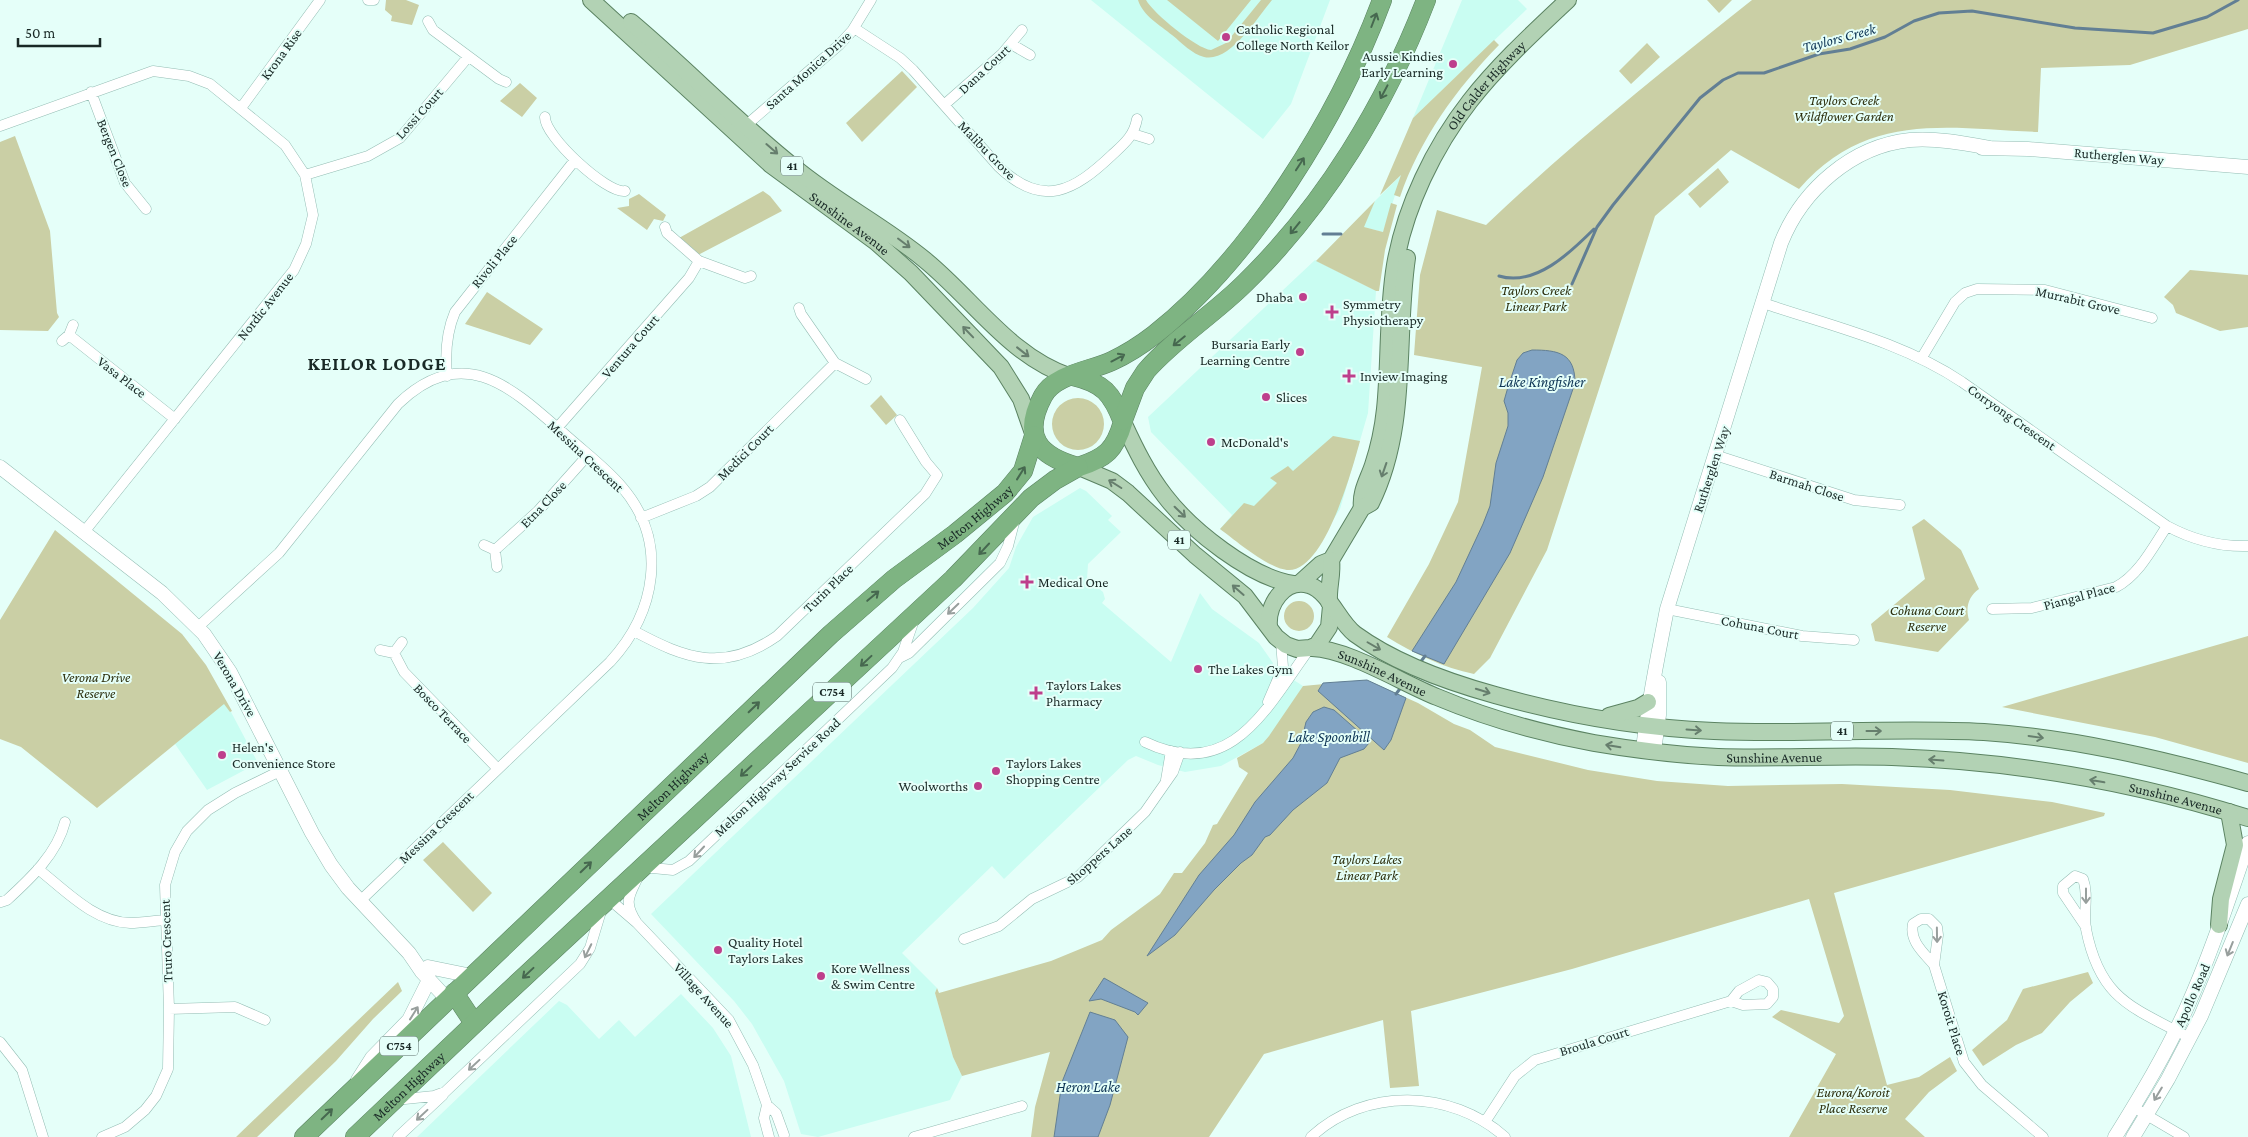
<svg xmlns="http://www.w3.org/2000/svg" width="2248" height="1137" font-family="'Crimson Pro',serif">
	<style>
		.built { fill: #c9fdf2 }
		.green { fill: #cacfa5 }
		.water { fill: #82a4c3; stroke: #627f94 }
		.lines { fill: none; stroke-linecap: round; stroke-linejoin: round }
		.stream { stroke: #627f94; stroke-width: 3 }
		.street-casing { stroke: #94bdb4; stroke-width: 11 }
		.secondary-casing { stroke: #94bdb4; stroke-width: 15 }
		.primary-casing { stroke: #5b8362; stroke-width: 18 }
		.highway-casing { stroke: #5b8362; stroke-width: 20 }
		.street { stroke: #fff; stroke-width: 10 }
		.secondary { stroke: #fff; stroke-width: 14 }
		.primary { stroke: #b2d2b4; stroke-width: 16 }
		.highway { stroke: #7eb482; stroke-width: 19 }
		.oneway { stroke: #46684f }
		.oneway2 { stroke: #667e6d }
		.oneway3 { stroke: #989f9d }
		.poi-dot { fill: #be3f8c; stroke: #e5fff9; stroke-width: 2 }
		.labels { text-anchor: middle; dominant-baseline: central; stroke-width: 4; stroke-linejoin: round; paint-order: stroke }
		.shield { fill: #e5fff9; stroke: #566965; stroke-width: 1 }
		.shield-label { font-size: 12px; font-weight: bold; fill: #192926 }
		.poi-label { font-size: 14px; fill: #192926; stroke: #e5fff9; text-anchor: start }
		.street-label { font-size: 14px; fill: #192926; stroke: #e5fff9 }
		.park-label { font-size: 14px; font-style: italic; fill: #2b2d0a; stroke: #e5fff9 }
		.water-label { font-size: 15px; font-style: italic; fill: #0d3454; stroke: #e5fff9 }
		.district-label { font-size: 19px; font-weight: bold; letter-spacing: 1px; fill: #192926; stroke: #e5fff9 }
	</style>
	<rect width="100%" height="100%" fill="#e5fff9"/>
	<path class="built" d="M1091 0H1330L1291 104 1263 139Z
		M1462 0H1518L1527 9 1413 118Z
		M1402 174 1383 232 1363 227 1375 201Z
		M1315 260 1376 291 1368 413 1340 509 1307 561 1298 568 1287 570 1269 562 1220 529 1232 515 1151 432 1148 417Z
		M1080 488 1086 491 1112 516 1108 520 1121 532 1088 564 1087 579 1103 592 1105 599 1102 603 1171 662 1200 593 1212 609 1259 643 1273 663 1272 666 1303 686 1277 727 1263 743 1221 766 1185 772 1158 765 1136 756 1128 760 1004 879 992 866 902 953 937 988 935 993 953 1057 962 1076 950 1100 818 1137 801 1134 784 1081 752 1024 734 1001 651 914 973 608 1009 568 1016 547 1033 517Z
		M224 703 231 712 258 763 207 790 175 744Z
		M681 994 713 1028 731 1056 751 1137H417L559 1001 567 1005 599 1039 619 1020 635 1037Z"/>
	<path class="green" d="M386 0H406L419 5 412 25 391 21 392 16 385 10Z
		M1138 0H1146C1153 13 1197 49 1211 50L1226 43 1261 0H1272C1257 18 1230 63 1204 57 1192 54 1182 43 1172 35 1160 25 1143 16 1138 0Z
		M1167 0H1251L1218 41Z
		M1707 0H1732L1719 13Z
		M1752 0H2248V29L2130 65 2041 68 2038 132C1946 128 1867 111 1799 189L1731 150 1655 216 1547 550 1490 658 1474 674C1444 668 1413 653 1387 637L1429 564 1458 502 1482 367 1414 355 1420 275 1437 210 1486 225C1570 145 1660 73 1752 0Z
		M1494 40 1499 45C1456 89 1420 139 1400 197L1394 195 1401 175 1380 195 1413 118Z
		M1647 43 1660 57 1631 84 1619 71Z
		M902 71 917 87 862 142 846 123Z
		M520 83 537 98 522 117 500 101Z
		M15 136 50 231 57 313 59 317 48 331 0 330V142Z
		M1718 168 1729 182 1700 208 1688 194Z
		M763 191 770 196 782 211 698 255 679 238Z
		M639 194 666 215 663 221 654 219 647 230 617 208 629 206V199Z
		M1375 201 1364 227 1383 232 1391 203 1397 205 1385 250 1379 291H1376L1316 261Z
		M2190 270 2248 275V327L2220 331 2176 313 2173 305 2164 297Z
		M487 292 543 329 530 345 465 324Z
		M881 395 897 415 886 425 870 406Z
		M1052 424a26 26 0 1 1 52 0a26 26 0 1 1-52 0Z
		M1333 436 1360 441C1352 470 1325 570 1289 570 1270 570 1235 540 1220 529L1244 503 1254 506 1277 483 1270 478 1288 466 1293 471Z
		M1924 519 1961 550 1979 589C1969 596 1965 607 1969 620L1938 652 1875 641 1871 624 1925 579 1912 527Z
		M55 530 182 634 206 665 232 711 230 712 224 704 97 808 21 747 0 739V620Z
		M1284 616a15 15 0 1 1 30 0a15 15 0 1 1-30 0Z
		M2248 636V763L2155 737 2002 707Z
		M1367 680 1418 703 1454 724 1470 730 1495 747 1588 770 1657 781 1728 786 1842 784 1950 790 2052 802 2105 813 2104 816 1834 893 1887 1085 1919 1077 1950 1057 1957 1071 1929 1092 1905 1119 1925 1137H1789L1836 1054 1772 1017 1781 1010 1839 1023 1844 1016 1809 899 1572 969 1411 1011 1419 1086 1390 1088 1383 1020 1264 1054 1209 1137H1031L1035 1107 1050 1052 962 1076 953 1057 935 993 937 988 939 993 1051 961 1102 940 1111 930 1160 894 1174 873H1182L1205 843 1213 825 1217 824 1248 773 1239 767 1237 758 1263 743 1269 736 1303 686Z
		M443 842 492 893 473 912 423 860Z
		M2088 972 2093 983 2070 1002 2042 1033 2016 1045 1983 1066 1972 1050 2007 1020 2023 989Z
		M398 982 402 991 373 1019 336 1061 257 1137H236Z"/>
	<path class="water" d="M1532 350C1558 350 1575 353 1575 383L1543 477 1510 553 1444 664 1412 651 1456 582 1483 524 1490 506 1496 463 1508 426V413L1504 401 1508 387 1517 360 1523 353Z
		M1367 680 1406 698 1391 740 1384 750 1318 691 1323 683Z
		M1324 707 1334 710 1367 739 1369 743 1364 749 1340 758 1327 783 1293 810 1270 835 1265 837 1252 855 1241 863 1214 890 1175 935 1147 956 1199 875 1234 835 1255 802 1293 758 1301 743 1306 722 1313 712Z
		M1104 978 1148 1003 1138 1015 1135 1012 1101 999 1089 1001Z
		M1090 1012 1115 1020 1128 1037 1110 1105 1098 1137H1054L1062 1082Z"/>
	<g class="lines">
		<path class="stream" d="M1323 234H1341
			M1499 276C1535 287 1570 253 1594 229
			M1572 284 1597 227 1613 205 1700 98 1723 80 1738 73H1764L1819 54 1850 49 1885 37 1914 21 1939 13 1972 11 2075 28 2153 33 2207 17 2238 0
			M1419 664 1425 656
			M1396 694 1402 686"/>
		<g class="street-casing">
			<path id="street" d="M368 0H374
				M428 21 433 30 499 79 506 82
				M854 28 900 58 913 70 999 167C1043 209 1074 191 1112 155 1124 144 1134 136 1137 119
				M1011 44 1030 55
				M91 92 125 183 146 209
				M944 105 1002 54 1022 30
				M241 108 320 0
				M545 117C544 136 607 194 625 191
				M0 126 153 71 189 76 210 84 285 145 305 175 313 215 306 244 294 270 84 532
				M743 128 839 45 852 31 871 0
				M1133 134 1149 139
				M305 175 368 156 400 138 468 57
				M665 227 667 233 699 261 745 278 751 276
				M1763 303C1831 326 1902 342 1962 382L2167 526C2193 540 2218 547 2248 546
				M799 308 801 314 835 363 866 379
				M69 335 175 419
				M62 341 69 335 73 325
				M1921 359 1955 302 1965 293 1977 289 2045 290 2152 318
				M447 376C445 354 446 333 455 312L575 160
				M557 428 689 278 699 261
				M1715 455 1854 500 1900 505
				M641 518 696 496 710 487 835 363
				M484 545 495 550
				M495 550 538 511 588 455
				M495 550 497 567
				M1667 609 1802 636 1854 640
				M1992 609 2032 608 2116 587C2139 575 2153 547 2167 526
				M198 627 279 553 398 404C466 339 515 391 569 438 587 454 607 469 622 487 669 542 656 612 610 662L360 901
				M634 631C686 659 724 673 777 636L925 494 937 475 926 462 900 420
				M380 650 394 653 402 642
				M394 653 404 672 498 769
				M899 658 909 653 1000 563 1008 546 1015 519
				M1268 702 1283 667 1281 642
				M1145 742C1232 784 1268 705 1310 648
				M1166 780 1171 751
				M38 869C65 890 94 922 130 923 141 923 153 921 165 920
				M609 899 637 923 729 1020 753 1065 767 1105 764 1118 769 1137
				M1 902 7 900C30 879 57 854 65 822
				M637 923C620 898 633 893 642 867L673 870 689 861 892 668 903 652 914 620
				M2086 927 2063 893V886L2075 876 2083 879C2089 895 2083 913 2086 929 2100 1000 2132 1007 2190 1038
				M964 939 999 926 1032 899 1078 877 1145 812 1173 772 1180 752
				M1934 965C1924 953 1909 941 1913 924L1921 919H1929L1937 927 1938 935 1934 965 1964 1062 1982 1085 2043 1137
				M1759 980 1767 982 1773 989V997L1767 1004 1743 1005 1731 1001 1739 991Z
				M169 1009 235 1007 265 1020
				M0 1042 22 1070 43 1137
				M395 1100 434 1096 445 1092 580 964 590 948 602 908
				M767 1105 776 1113 784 1135
				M2133 1107 2184 1137
				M1485 1122 1515 1076 1535 1060 1731 1001
				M102 1137 125 1127 145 1110 156 1096 168 1069 169 1009 165 885 175 852 187 831 208 810 235 793 280 771
				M398 1137 443 1095
				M914 1137 1022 1106
				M1311 1137C1365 1087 1451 1089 1505 1137"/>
		</g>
		<g class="secondary-casing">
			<path id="secondary" d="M1982 148 2028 149 2248 167
				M0 467 162 593 204 634 230 672 312 833 331 865 348 888 409 953 422 972 448 1000
				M1643 750C1648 702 1658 656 1667 609L1781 243C1802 190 1852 146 1910 140 1937 138 1963 143 1990 148
				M1654 751 1659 715V682
				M428 967 472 976
				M358 1080 372 1058 409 1020 429 980
				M2115 1137C2141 1095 2167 1052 2187 1007 2211 954 2229 898 2248 843
				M2133 1137 2168 1079 2201 1016 2248 904"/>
		</g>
		<g class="primary-casing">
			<g id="primary">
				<path id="s1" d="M591 0 771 165 876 242 911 273 1001 367 1021 399 1033 433"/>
				<path d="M631 22C687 69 738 123 795 168 836 202 884 226 925 260 973 299 1010 357 1071 377"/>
				<path d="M1123 422C1135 448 1147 473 1165 496 1191 530 1250 577 1293 584"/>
				<path d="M1079 467 1112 481 1128 493 1195 555 1245 596 1276 637 1286 645 1297 649 1310 648 1317 645 1329 627 1331 606"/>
				<path id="s2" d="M1362 508C1360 492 1368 480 1373 465 1379 447 1383 428 1385 409 1390 361 1387 313 1395 265 1405 207 1434 147 1470 101 1499 64 1534 32 1568 0"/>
				<path d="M1300 583 1321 564 1331 560 1362 508 1371 503C1409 426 1395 340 1407 258"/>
				<path d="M1329 602C1328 587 1333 574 1331 560"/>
				<path d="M1269 627C1267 605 1284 578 1309 585 1330 592 1338 621 1355 634 1396 664 1448 682 1495 695 1566 715 1641 728 1714 731 1804 735 1894 727 1984 732 2073 738 2162 759 2248 783"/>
				<path id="s3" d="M1312 648C1348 649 1402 683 1437 697 1487 718 1540 733 1594 743 1635 750 1677 755 1718 757 1776 759 1834 755 1892 757 2012 761 2134 782 2248 818"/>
				<path d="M1609 716 1638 708 1648 702"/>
				<path d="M2219 925 2221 899 2235 845 2229 812"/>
			</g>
		</g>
		<g class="highway-casing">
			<g id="highway">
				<path d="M1073 376C1103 383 1112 393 1123 422 1115 450 1106 458 1078 467 1039 456 1021 437 1043 396 1055 374 1091 371 1112 361 1127 354 1141 345 1154 335 1252 258 1339 116 1382 0"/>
				<path d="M1123 420 1135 388 1146 371C1175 338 1214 314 1245 283 1325 205 1386 104 1426 0"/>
				<path d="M454 993 474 1023"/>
				<path id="s4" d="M304 1137 831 634 894 579 955 534 1005 493 1023 471 1034 436"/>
				<path id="s5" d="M355 1137 494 1005 953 579 1031 498 1055 480 1078 467"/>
			</g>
		</g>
		<use href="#street" class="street"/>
		<use href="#secondary" class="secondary"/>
		<use href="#primary" class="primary"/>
		<use href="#highway" class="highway"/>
	</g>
	<defs><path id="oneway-shaft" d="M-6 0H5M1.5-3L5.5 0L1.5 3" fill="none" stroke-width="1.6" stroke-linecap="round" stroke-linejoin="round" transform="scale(1.25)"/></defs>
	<g class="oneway">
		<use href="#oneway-shaft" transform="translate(1374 20) rotate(-69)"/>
		<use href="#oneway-shaft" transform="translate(1384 92) rotate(118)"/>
		<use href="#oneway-shaft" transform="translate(1300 164) rotate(-57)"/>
		<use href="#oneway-shaft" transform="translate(1295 228) rotate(129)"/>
		<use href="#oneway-shaft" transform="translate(1179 341) rotate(141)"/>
		<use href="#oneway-shaft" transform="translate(1118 358) rotate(-28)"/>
		<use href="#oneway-shaft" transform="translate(1021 473) rotate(-58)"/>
		<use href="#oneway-shaft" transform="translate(984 549) rotate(133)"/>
		<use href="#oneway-shaft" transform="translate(873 596) rotate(-40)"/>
		<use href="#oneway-shaft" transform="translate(866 661) rotate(137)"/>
		<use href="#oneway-shaft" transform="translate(754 707) rotate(-44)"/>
		<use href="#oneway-shaft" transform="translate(746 771) rotate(137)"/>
		<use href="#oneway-shaft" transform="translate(586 867) rotate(-44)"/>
		<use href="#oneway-shaft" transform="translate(528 973) rotate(137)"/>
		<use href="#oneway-shaft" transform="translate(327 1114) rotate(-44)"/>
	</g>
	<g class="oneway2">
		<use href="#oneway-shaft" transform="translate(772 149) rotate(41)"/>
		<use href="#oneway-shaft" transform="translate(904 243) rotate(37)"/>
		<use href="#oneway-shaft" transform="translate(968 332) rotate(-134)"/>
		<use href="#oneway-shaft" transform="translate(1023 352) rotate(38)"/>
		<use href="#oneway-shaft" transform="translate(1384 470) rotate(109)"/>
		<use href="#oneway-shaft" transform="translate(1115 484) rotate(-148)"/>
		<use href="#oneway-shaft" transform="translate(1180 512) rotate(44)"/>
		<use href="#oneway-shaft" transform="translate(1238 590) rotate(-139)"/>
		<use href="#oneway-shaft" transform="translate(1374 646) rotate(30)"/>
		<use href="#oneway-shaft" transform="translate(1483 691) rotate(17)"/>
		<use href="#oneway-shaft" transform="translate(1694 730) rotate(4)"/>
		<use href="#oneway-shaft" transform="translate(1874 731)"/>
		<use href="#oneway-shaft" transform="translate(2036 737) rotate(8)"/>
		<use href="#oneway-shaft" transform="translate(1613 746) rotate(-171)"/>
		<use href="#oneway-shaft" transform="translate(1936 760) rotate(-176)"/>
		<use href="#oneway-shaft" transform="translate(2097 781) rotate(-170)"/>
	</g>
	<g class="oneway3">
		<use href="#oneway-shaft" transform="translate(953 609) rotate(136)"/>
		<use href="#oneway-shaft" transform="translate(699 852) rotate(133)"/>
		<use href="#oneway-shaft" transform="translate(2086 896) rotate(90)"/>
		<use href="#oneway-shaft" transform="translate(1937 935) rotate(89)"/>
		<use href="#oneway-shaft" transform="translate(2230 949) rotate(112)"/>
		<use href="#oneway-shaft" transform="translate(588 951) rotate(116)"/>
		<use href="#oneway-shaft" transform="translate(414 1013) rotate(-58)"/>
		<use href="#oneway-shaft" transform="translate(474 1065) rotate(137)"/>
		<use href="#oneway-shaft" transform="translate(2158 1094) rotate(121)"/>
		<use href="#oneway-shaft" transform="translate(422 1115) rotate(137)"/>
	</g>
	<g class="poi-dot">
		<circle cx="1226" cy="37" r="5"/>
		<circle cx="1453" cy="64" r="5"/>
		<circle cx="1303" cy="297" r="5"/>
		<path d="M1329.5 304.5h5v5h5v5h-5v5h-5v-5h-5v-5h5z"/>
		<circle cx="1300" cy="352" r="5"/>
		<path d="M1346.5 368.5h5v5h5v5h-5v5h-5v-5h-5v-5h5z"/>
		<circle cx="1266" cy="397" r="5"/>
		<circle cx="1211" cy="442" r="5"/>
		<path d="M1024.5 574.5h5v5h5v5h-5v5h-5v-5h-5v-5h5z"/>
		<circle cx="1198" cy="669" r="5"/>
		<path d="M1033.5 685.5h5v5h5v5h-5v5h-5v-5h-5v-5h5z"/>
		<circle cx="222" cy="755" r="5"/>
		<circle cx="996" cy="771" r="5"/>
		<circle cx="978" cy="786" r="5"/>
		<circle cx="718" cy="950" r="5"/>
		<circle cx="821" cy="976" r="5"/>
	</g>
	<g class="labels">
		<g class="shield">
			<rect x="781" y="156.5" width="22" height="19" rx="4"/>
			<rect x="1168" y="530.5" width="22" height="19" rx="4"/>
			<rect x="813" y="682.5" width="38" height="19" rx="4"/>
			<rect x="1831" y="721.5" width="22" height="19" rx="4"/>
			<rect x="380" y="1036.5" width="38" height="19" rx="4"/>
		</g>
		<g class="shield-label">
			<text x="792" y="166">41</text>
			<text x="1179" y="540">41</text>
			<text x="832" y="692">C754</text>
			<text x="1842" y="731">41</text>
			<text x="399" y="1046">C754</text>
		</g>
		<g class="poi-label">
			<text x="1236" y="29">Catholic Regional<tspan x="1236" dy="16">College North Keilor</tspan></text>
			<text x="1443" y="56" text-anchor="end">Aussie Kindies<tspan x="1443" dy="16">Early Learning</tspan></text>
			<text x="1293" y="297" text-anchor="end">Dhaba</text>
			<text x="1343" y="304">Symmetry<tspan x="1343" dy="16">Physiotherapy</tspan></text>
			<text x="1290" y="344" text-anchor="end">Bursaria Early<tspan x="1290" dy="16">Learning Centre</tspan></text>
			<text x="1360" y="376">Inview Imaging</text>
			<text x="1276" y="397">Slices</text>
			<text x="1221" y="442">McDonald's</text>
			<text x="1038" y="582">Medical One</text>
			<text x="1208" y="669">The Lakes Gym</text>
			<text x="1046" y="685">Taylors Lakes<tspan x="1046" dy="16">Pharmacy</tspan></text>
			<text x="232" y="747">Helen's<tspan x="232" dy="16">Convenience Store</tspan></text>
			<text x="1006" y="763">Taylors Lakes<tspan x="1006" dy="16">Shopping Centre</tspan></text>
			<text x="968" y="786" text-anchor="end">Woolworths</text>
			<text x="728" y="942">Quality Hotel<tspan x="728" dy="16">Taylors Lakes</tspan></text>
			<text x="831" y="968">Kore Wellness<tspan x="831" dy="16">&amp; Swim Centre</tspan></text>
		</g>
		<g class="street-label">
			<text transform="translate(281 54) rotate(-54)">Krona Rise</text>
			<text transform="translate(984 69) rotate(-43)">Dana Court</text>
			<text transform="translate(808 70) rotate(-42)">Santa Monica Drive</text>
			<text stroke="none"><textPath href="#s2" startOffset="451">Old Calder Highway</textPath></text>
			<text transform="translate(419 113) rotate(-48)">Lossi Court</text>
			<text transform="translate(987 150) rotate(46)">Malibu Grove</text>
			<text transform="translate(115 153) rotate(68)">Bergen Close</text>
			<text transform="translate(2119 156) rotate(5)">Rutherglen Way</text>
			<text stroke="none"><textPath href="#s1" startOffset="342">Sunshine Avenue</textPath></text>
			<text transform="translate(494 261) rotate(-51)">Rivoli Place</text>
			<text transform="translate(2078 300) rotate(13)">Murrabit Grove</text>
			<text transform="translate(265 306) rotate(-52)">Nordic Avenue</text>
			<text transform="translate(630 346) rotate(-49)">Ventura Court</text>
			<text transform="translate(122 377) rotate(38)">Vasa Place</text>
			<text transform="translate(2012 417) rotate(35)">Corryong Crescent</text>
			<text transform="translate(745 452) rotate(-45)">Medici Court</text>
			<text transform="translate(586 456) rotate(43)">Messina Crescent</text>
			<text transform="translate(1711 469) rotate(-72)">Rutherglen Way</text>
			<text transform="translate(1807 485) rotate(18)">Barmah Close</text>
			<text transform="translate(543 504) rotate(-46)">Etna Close</text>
			<text stroke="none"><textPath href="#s4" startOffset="914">Melton Highway</textPath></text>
			<text transform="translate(828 588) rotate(-44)">Turin Place</text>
			<text transform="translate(2079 596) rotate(-15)">Piangal Place</text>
			<text transform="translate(1760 627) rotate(11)">Cohuna Court</text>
			<text stroke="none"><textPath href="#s3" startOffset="75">Sunshine Avenue</textPath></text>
			<text transform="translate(235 684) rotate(60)">Verona Drive</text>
			<text transform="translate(443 713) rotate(46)">Bosco Terrace</text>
			<text stroke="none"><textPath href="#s3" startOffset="480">Sunshine Avenue</textPath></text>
			<text transform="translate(777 777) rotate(-43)">Melton Highway Service Road</text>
			<text stroke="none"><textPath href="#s4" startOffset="509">Melton Highway</textPath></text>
			<text stroke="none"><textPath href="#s3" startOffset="885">Sunshine Avenue</textPath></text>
			<text transform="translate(436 827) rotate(-44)">Messina Crescent</text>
			<text transform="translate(1099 855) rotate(-41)">Shoppers Lane</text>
			<text transform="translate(166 941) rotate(-92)">Truro Crescent</text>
			<text transform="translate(704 995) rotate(48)">Village Avenue</text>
			<text transform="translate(2192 995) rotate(-66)">Apollo Road</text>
			<text transform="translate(1952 1023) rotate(73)">Koroit Place</text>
			<text transform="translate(1594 1041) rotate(-17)">Broula Court</text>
			<text stroke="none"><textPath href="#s5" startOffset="74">Melton Highway</textPath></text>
		</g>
		<g class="park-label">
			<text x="1844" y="100">Taylors Creek<tspan x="1844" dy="16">Wildflower Garden</tspan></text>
			<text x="1536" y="290">Taylors Creek<tspan x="1536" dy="16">Linear Park</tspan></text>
			<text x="1927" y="610">Cohuna Court<tspan x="1927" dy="16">Reserve</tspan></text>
			<text x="96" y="677">Verona Drive<tspan x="96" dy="16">Reserve</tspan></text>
			<text x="1367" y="859">Taylors Lakes<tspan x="1367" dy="16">Linear Park</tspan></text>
			<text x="1853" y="1092">Eurora/Koroit<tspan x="1853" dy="16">Place Reserve</tspan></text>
		</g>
		<g class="water-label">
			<text transform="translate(1839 38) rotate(-15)">Taylors Creek</text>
			<text x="1542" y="382">Lake Kingfisher</text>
			<text x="1329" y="737">Lake Spoonbill</text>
			<text x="1088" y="1087">Heron Lake</text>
		</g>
		<g class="district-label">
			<text x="377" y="363">KEILOR LODGE</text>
		</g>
	</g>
	<path d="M18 38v8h82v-8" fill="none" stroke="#192926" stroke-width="2.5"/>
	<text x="25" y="38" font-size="15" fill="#192926" stroke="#e5fff9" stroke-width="4" paint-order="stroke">50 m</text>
</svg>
